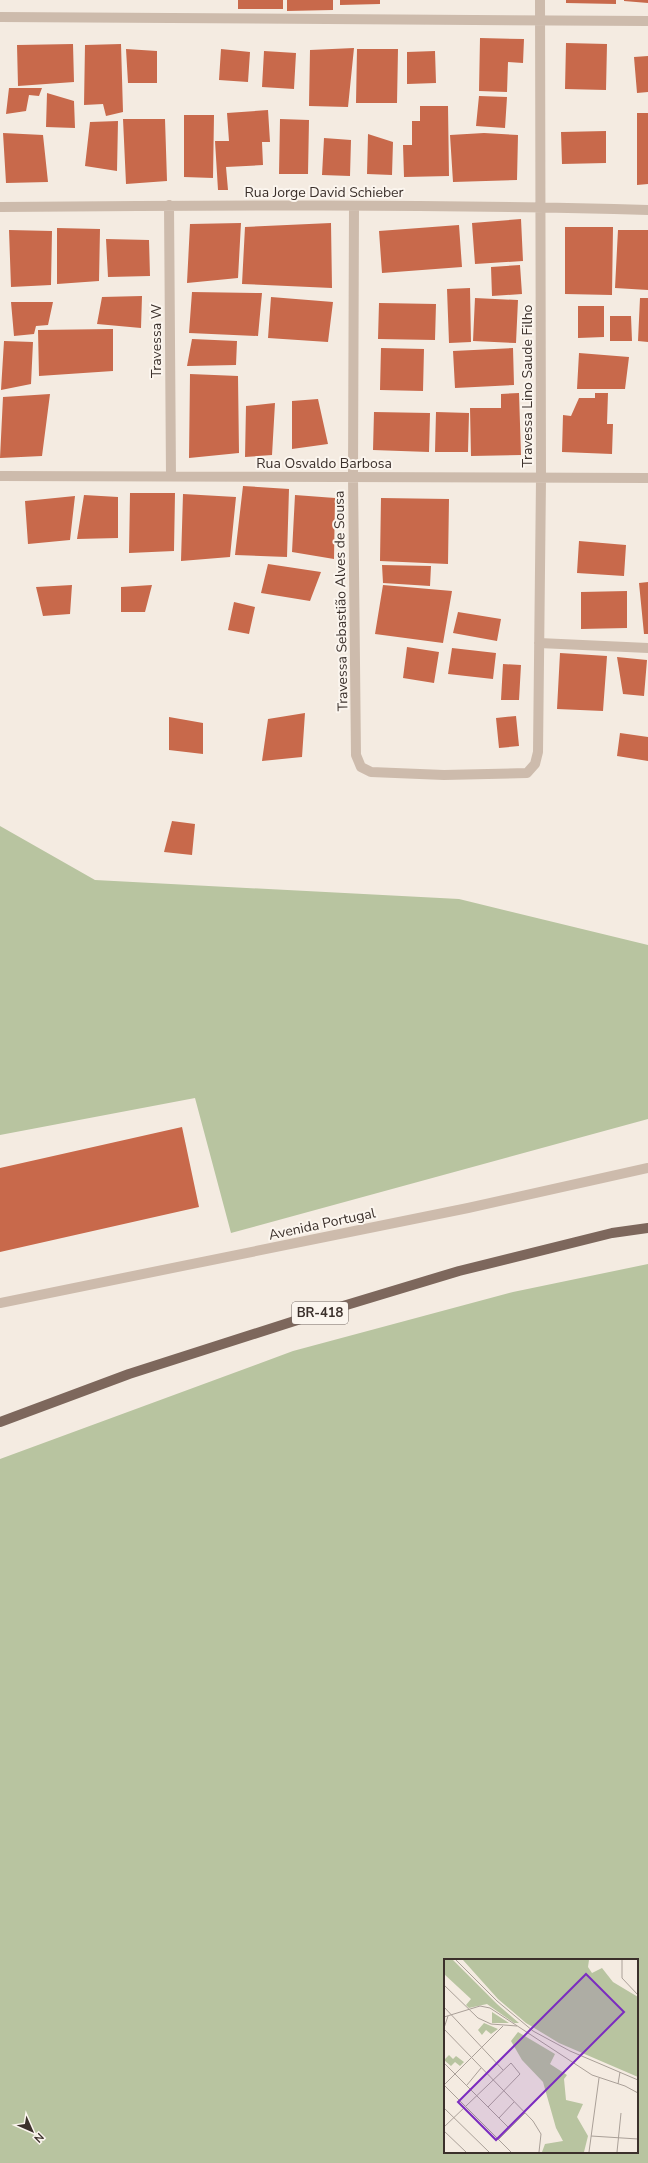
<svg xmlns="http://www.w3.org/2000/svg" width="648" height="2163" font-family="'Nunito Sans',sans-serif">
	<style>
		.green { fill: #b8c4a0; fill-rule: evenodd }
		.building { fill: #c8694b }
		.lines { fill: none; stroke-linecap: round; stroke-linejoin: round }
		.minor { stroke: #cdbbac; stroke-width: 10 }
		.primary { stroke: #7d675c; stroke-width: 10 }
		.labels { text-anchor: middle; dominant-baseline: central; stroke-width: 4; stroke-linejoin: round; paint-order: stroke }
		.shield { fill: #fbf5ee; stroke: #756b66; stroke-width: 1 }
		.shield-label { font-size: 13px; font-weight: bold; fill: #3b302b }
		.street-label { font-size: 14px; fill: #3b302b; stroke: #fbf5ee }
		.inset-road { fill: none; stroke: #aaa098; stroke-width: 1 }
		.view { fill: #7b2cbf; fill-opacity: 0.15; stroke: #7b2cbf; stroke-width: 2 }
		.inset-edge { fill: none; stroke: #3b302b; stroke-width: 2 }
	</style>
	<rect width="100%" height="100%" fill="#f4ebe1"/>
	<path class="green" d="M0 826 95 880 459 899 648 945V1119L231 1233 195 1098 0 1135Z
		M648 1264V2163H0V1459L293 1351 513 1292ZM445 1960H637V2152H445Z"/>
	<path class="building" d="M238 0H283V9H238Z
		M287 0H333V10L287 11Z
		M340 0H380V4L340 5Z
		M566 0H616V4L566 3Z
		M624 0H648V3L624 1Z
		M480 38 524 39 523 63 508 62 507 92 479 91Z
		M566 43 607 44 606 90 565 89Z
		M73 44 74 82 18 86 17 45Z
		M121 44 123 112 106 116 103 104 84 105 85 45Z
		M354 48 348 107 309 106 310 50Z
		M126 49 157 51V83H128Z
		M221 49 250 52 248 82 219 80Z
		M357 49H398L397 103H356Z
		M264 51 296 53 294 89 262 87Z
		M435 51 436 83 407 84V52Z
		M648 56V92L637 93 634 57Z
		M9 88H42L39 96 29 95 26 111 6 114Z
		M47 93 74 101 75 128 46 127Z
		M479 96 507 97 505 128 476 126Z
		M420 106H448L449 176 404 177 403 145H412V121H420Z
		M268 110 270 142H262L263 165 226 167 228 190H218L215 141H229L227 113Z
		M637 113H648V184L637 185Z
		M184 115H214L213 178 184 177Z
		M123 119H165L167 181 126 184Z
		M280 119 309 120 308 174H279Z
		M118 121 117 171 85 166 90 122Z
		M606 131V163L562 164 561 132Z
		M3 133 43 135 48 182 6 183Z
		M484 133 518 135 517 180 453 182 450 135Z
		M368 134 393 142 392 175 367 174Z
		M324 138 351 140 350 176 322 175Z
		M521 219 523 261 475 264 472 223Z
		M241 223 238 278 187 283 190 224Z
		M331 223 332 288 242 284 245 227Z
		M459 225 462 267 382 273 379 231Z
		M565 227H613L612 295 565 294Z
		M57 228 100 229 99 281 57 284Z
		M9 230 52 231 51 285 11 287Z
		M618 230H648V290L615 288Z
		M106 239 149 240 150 276 108 277Z
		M520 265 522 294 492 296 491 267Z
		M470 288 471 342 449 343 447 289Z
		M192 292 262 293 258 336 189 333Z
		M142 296 141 328 97 324 102 297Z
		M271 297 333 302 328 342 268 338Z
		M475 298 518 300 516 343 473 341Z
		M640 298H648V342L638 341Z
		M11 302H53L48 325 36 326 34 334 14 336Z
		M379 303 436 304 435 340 378 339Z
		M578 306H604V337L578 338Z
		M610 316H631L632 341H610Z
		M113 329V371L39 376 38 330Z
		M192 339 237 341 236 365 187 366Z
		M4 341 33 342 31 384 1 390Z
		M381 348 424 349 423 391 380 390Z
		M513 348 514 385 455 388 453 351Z
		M579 353 629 357 625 389H577Z
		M190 374 238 376 239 453 189 458Z
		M519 393 521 455 471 456 470 408H501V394Z
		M595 393H608L607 424H613L612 454 562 452 563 415 571 416 579 398H595Z
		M50 394 42 456 0 458 3 397Z
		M318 399 328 444 292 449V401Z
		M275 403 272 455 245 457 246 406Z
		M374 412 430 413 429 452 373 450Z
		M436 412 469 413 468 452H435Z
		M243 486 289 489 287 557 235 555Z
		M130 493H175L174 551 129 553Z
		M183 494 236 497 230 557 181 561Z
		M84 495 118 497V538L77 539Z
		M295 495 335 498 334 559 292 552Z
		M75 496 70 540 28 544 25 501Z
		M381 498 449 499 448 564 380 561Z
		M579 541 626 545 624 576 577 573Z
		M268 564 321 572 310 601 261 593Z
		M382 565 431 566 430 586 383 583Z
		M648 582V634H644L639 583Z
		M72 585 70 614 43 616 36 587Z
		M152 585 145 612H121V587Z
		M383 585 452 591 443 643 375 634Z
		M627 591V628L581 629V592Z
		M234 602 255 607 249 634 228 630Z
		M458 612 501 619 497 641 453 633Z
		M407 647 439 652 434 683 403 678Z
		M452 648 496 653 493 679 448 674Z
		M560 653 607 656 603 711 557 709Z
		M617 657 647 660 644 696 623 694Z
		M503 664 521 665 519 700H501Z
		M305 713 302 757 262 761 268 719Z
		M516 716 519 746 499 748 496 718Z
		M169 717 203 723V754L169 750Z
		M620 733 648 737V761L617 756Z
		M172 821 195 824 192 855 164 852Z
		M182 1127 199 1207 0 1252V1168Z"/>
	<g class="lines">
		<path class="minor" d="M0 17 648 21
			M169 205 171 476
			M354 206 353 477 356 755 361 767 371 772 444 775 527 773 535 764 538 752 541 479 540 0
			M0 207C216 205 432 204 648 210
			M0 476 648 478
			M539 643 648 648
			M0 1303 468 1208 648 1168"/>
		<path class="primary" d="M0 1422 129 1374 310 1316 459 1271 612 1233 648 1228"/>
	</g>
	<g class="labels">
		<rect class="shield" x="292" y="1302" width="56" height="22" rx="3"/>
		<g class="shield-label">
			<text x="320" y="1313">BR-418</text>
		</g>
		<g class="street-label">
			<text x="324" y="192">Rua Jorge David Schieber</text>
			<text transform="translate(156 341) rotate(-90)">Travessa W</text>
			<text transform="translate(527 386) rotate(-90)">Travessa Lino Saude Filho</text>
			<text x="324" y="463">Rua Osvaldo Barbosa</text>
			<text transform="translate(341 601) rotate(-91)">Travessa Sebastião Alves de Sousa</text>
			<text transform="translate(322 1224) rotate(-12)">Avenida Portugal</text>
		</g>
	</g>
	<g transform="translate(444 1959)">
		<rect width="194" height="194" fill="#f4ebe1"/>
		<path d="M0 1H9L53 45 75 64H70L43 45 25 49 22 46 27 40 0 15ZM19 1H145L144 8 148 14 158 9 169 23 194 38V118L115 84 82 64 54 40ZM48 53 65 64H48ZM40 64 54 70 47 75 42 71 38 76 34 71ZM74 73 111 95 106 105 123 116 120 120 122 141 139 145 133 158 144 177 140 193H98L101 185 119 182 112 169 99 123 78 101 67 82ZM5 96 9 100 12 97 20 103 16 107 11 103 7 107 0 101Z" fill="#b8c4a0"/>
		<path class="inset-road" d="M12 1 53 42 89 72 126 92 194 121M178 1V19L194 36M0 26 34 59 47 65 73 67M0 48 59 111M0 58 36 47 46 49 148 116 181 127 194 134M0 69 4 57M0 70 89 162 97 175 95 193M0 104 66 170M174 125 176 113M0 126 67 193M0 126 59 67M23 126 37 109M0 149 45 193M55 159 70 143M0 168 67 104 76 115 44 148M0 172 22 193M147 177 194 180M54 181 81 154M145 193 155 119M173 193 177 154"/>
		<path class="view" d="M142 15 180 53 52 181 14 143Z"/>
		<rect width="194" height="194" class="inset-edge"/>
	</g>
	<g transform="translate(32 2131) rotate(135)" stroke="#fbf5ee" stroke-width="3" paint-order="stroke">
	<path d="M0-3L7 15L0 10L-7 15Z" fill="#3b302b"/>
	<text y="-6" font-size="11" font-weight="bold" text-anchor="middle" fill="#3b302b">N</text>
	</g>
</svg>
